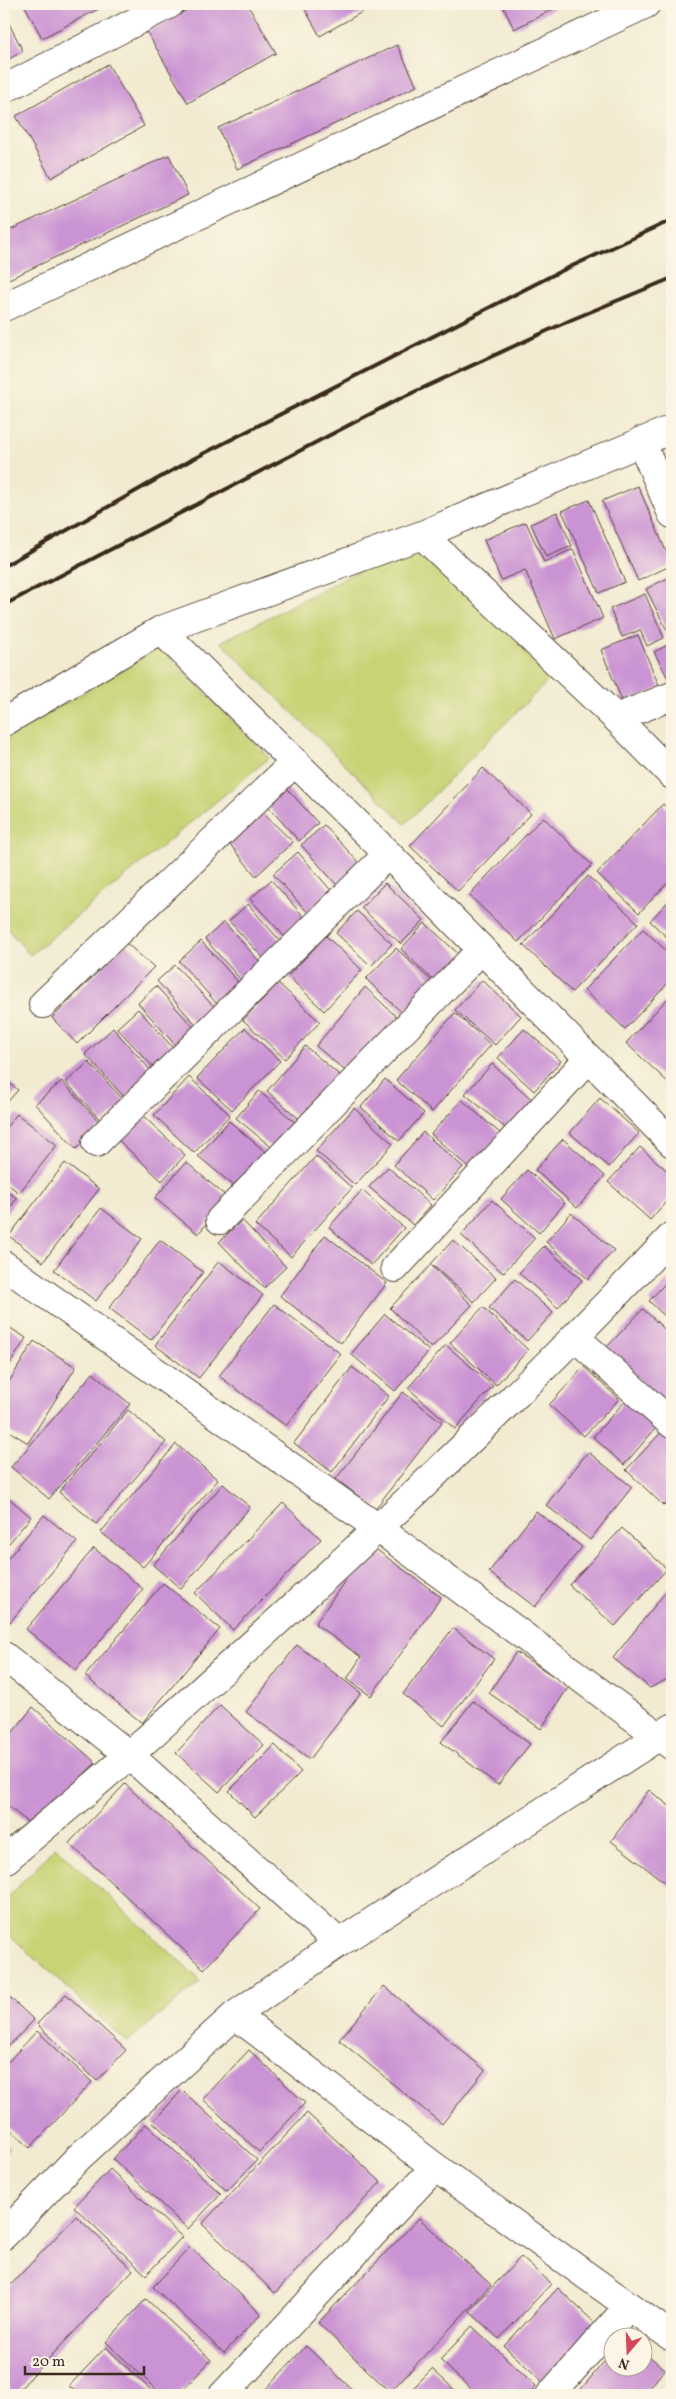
<svg xmlns="http://www.w3.org/2000/svg" width="676" height="2399" font-family="Vollkorn,serif">
	<style>
		.green { fill: #c7d375; stroke: #817e4a }
		.building { fill: #ca93d3 }
		.lines { fill: none; stroke-linecap: round; stroke-linejoin: round }
		.minor-casing { stroke: #564739; stroke-width: 30 }
		.minor { stroke: #fff; stroke-width: 28 }
		.rail { stroke: #3b2a1e; stroke-width: 4 }
	</style>
	<rect width="100%" height="100%" fill="#fcf5e5"/>
	<filter id="ink" filterUnits="userSpaceOnUse"><feTurbulence type="fractalNoise" baseFrequency=".02" numOctaves="2"/><feDisplacementMap in="SourceGraphic" scale="10" xChannelSelector="R" yChannelSelector="G"/><feConvolveMatrix kernelMatrix="1 2 1 2 8 2 1 2 1" color-interpolation-filters="sRGB"/></filter>
	<filter id="wash" filterUnits="userSpaceOnUse"><feTurbulence type="fractalNoise" baseFrequency=".0096" numOctaves="4" result="noise"/><feDisplacementMap in="SourceGraphic" scale="20" xChannelSelector="R" yChannelSelector="G"/><feGaussianBlur stdDeviation="1.12" result="paint"/><feColorMatrix in="noise" values="0 0 0 0 0 0 0 0 0 0 0 0 0 0 0 0 0 1.4 0 .05"/><feComposite in="paint" operator="in"/></filter>
	<g filter="url(#wash)">
		<rect width="100%" height="100%" fill="#f2ebd1"/>
		<path class="green" d="M420 539 556 673 405 824 221 642Z
			M160 647 269 758 30 955 4 925V740Z
			M55 1847 201 1981 127 2042 4 1930V1902Z"/>
		<g id="blocks">
			<path class="building" d="M24 4H108L42 38Z
				M198 4H247L276 53 188 103 147 32Z
				M302 4H376L320 36Z
				M502 4H563L514 29Z
				M4 14 23 51 4 62Z
				M397 45 417 86 237 169 218 128Z
				M108 64 144 126 51 178 16 116Z
				M169 155 188 195 9 279 4 268V233Z
				M672 465V483L665 468Z
				M638 486 672 565 638 581 602 501Z
				M589 500 625 582 599 593 562 511Z
				M557 512 572 546 546 557 531 524Z
				M526 522 544 562 573 549 603 618 555 639 525 570 501 580 484 540Z
				M672 576V640L646 589Z
				M645 594 664 638 647 646 640 630 622 637 610 609Z
				M638 635 660 688 623 703 601 650Z
				M672 643V683L671 684 654 652Z
				M483 768 531 814 458 891 410 846Z
				M283 784 318 823 299 841 264 802Z
				M663 804 672 813V878L639 913 597 873Z
				M263 813 293 842 256 876 228 842Z
				M543 817 592 865 518 942 469 895Z
				M324 825 360 864 337 885 301 845Z
				M298 852 334 894 310 915 273 874Z
				M588 876 638 923 572 992 523 945Z
				M271 880 305 918 285 937 250 899Z
				M385 883 424 920 401 944 361 908Z
				M672 897V942L650 921Z
				M248 904 282 943 265 960 229 921Z
				M357 911 392 944 371 966 336 933Z
				M224 922 261 963 241 980 205 939Z
				M425 923 464 959 439 986 401 949Z
				M643 929 672 956V979L625 1029 584 990Z
				M326 936 362 970 324 1011 288 976Z
				M201 941 241 985 218 1005 179 961Z
				M126 943 154 967 77 1044 52 1018Z
				M396 948 439 988 409 1019 366 979Z
				M175 965 216 1009 197 1026 157 981Z
				M482 980 521 1016 495 1045 455 1010Z
				M278 983 320 1022 285 1059 243 1020Z
				M156 986 196 1030 177 1047 138 1003Z
				M365 987 403 1023 350 1075 316 1046Z
				M672 994V1086L626 1043Z
				M138 1009 175 1050 155 1069 117 1028Z
				M455 1013 491 1045 432 1112 396 1080Z
				M113 1028 153 1073 125 1098 85 1054Z
				M245 1028 280 1061 232 1110 197 1078Z
				M524 1029 561 1061 534 1091 498 1058Z
				M305 1046 343 1078 304 1123 267 1091Z
				M89 1062 126 1103 103 1123 66 1082Z
				M492 1064 536 1103 510 1132 465 1094Z
				M189 1077 230 1115 194 1153 154 1115Z
				M4 1078 18 1090 4 1106Z
				M385 1079 424 1113 399 1141 361 1107Z
				M62 1081 102 1125 76 1149 35 1104Z
				M259 1091 298 1125 276 1151 236 1118Z
				M600 1098 639 1133 609 1167 570 1133Z
				M462 1100 501 1134 470 1169 431 1134Z
				M354 1108 393 1144 355 1185 316 1151Z
				M138 1111 185 1155 162 1181 114 1136Z
				M17 1114 57 1145 19 1193 4 1181V1130Z
				M229 1121 269 1155 239 1190 198 1156Z
				M423 1132 463 1167 433 1200 394 1165Z
				M563 1139 605 1176 577 1208 535 1170Z
				M640 1147 672 1175V1195L650 1220 608 1182Z
				M316 1156 352 1188 291 1257 255 1225Z
				M186 1162 228 1198 198 1234 155 1198Z
				M65 1163 99 1189 43 1262 9 1236Z
				M388 1167 431 1205 413 1225 369 1187Z
				M527 1170 565 1203 539 1233 501 1199Z
				M4 1189 17 1198 4 1217Z
				M362 1190 404 1228 371 1265 329 1227Z
				M492 1200 535 1238 503 1273 461 1235Z
				M101 1208 142 1239 96 1301 54 1270Z
				M571 1213 614 1250 588 1279 546 1242Z
				M242 1220 286 1267 264 1288 219 1242Z
				M325 1235 387 1283 341 1343 280 1296Z
				M160 1240 203 1272 151 1340 109 1308Z
				M453 1240 496 1278 474 1302 431 1264Z
				M544 1246 582 1280 558 1308 519 1273Z
				M219 1261 263 1295 199 1378 155 1345Z
				M431 1265 472 1305 431 1348 390 1308Z
				M672 1276V1323L649 1301Z
				M515 1279 553 1313 527 1341 489 1308Z
				M274 1304 341 1354 286 1426 219 1376Z
				M483 1307 528 1350 496 1385 450 1343Z
				M643 1309 672 1336V1410L605 1349Z
				M385 1314 429 1351 395 1391 351 1354Z
				M4 1324 26 1338 4 1374Z
				M34 1341 76 1367 28 1443 4 1428V1390Z
				M446 1345 493 1386 455 1429 408 1388Z
				M352 1367 389 1396 332 1472 294 1443Z
				M584 1367 619 1399 584 1436 549 1405Z
				M93 1373 130 1404 49 1499 11 1467Z
				M403 1392 442 1422 375 1509 336 1479Z
				M625 1401 656 1428 624 1465 593 1437Z
				M128 1410 166 1442 96 1524 59 1492Z
				M666 1427 672 1433V1497L664 1506 626 1470Z
				M176 1444 218 1480 143 1567 101 1532Z
				M588 1452 632 1487 590 1540 546 1505Z
				M223 1484 250 1507 181 1589 153 1565Z
				M4 1494 31 1517 4 1549Z
				M283 1503 321 1539 233 1630 195 1593Z
				M536 1511 582 1547 535 1607 489 1572Z
				M44 1515 77 1542 5 1628 4 1563Z
				M622 1528 667 1569 615 1626 569 1585Z
				M370 1545 441 1597 371 1696 347 1679 361 1657 315 1624Z
				M94 1548 143 1589 76 1670 26 1629Z
				M163 1583 220 1629 142 1723 85 1676Z
				M672 1584V1677L650 1688 613 1658Z
				M453 1628 494 1659 444 1726 403 1694Z
				M297 1645 361 1693 310 1759 246 1712Z
				M516 1652 569 1686 541 1729 489 1693Z
				M473 1701 530 1744 498 1785 441 1742Z
				M220 1705 264 1745 219 1792 176 1753Z
				M33 1707 96 1763 30 1824 4 1803V1743Z
				M275 1745 301 1772 255 1817 229 1791Z
				M125 1784 260 1909 204 1969 69 1843Z
				M649 1790 672 1808V1888L611 1841Z
				M384 1986 485 2070 442 2124 339 2040Z
				M4 1992 34 2020 4 2051Z
				M66 1994 126 2050 97 2081 37 2024Z
				M37 2031 92 2082 30 2148 4 2123V2066Z
				M249 2050 305 2103 259 2152 203 2099Z
				M182 2090 257 2160 227 2191 153 2122Z
				M307 2113 381 2182 275 2293 202 2224Z
				M146 2124 221 2194 188 2229 113 2159Z
				M4 2143 9 2148 4 2153Z
				M110 2169 182 2237 146 2275 74 2207Z
				M76 2216 133 2270 14 2395H4V2292Z
				M419 2218 491 2285 390 2392 318 2323Z
				M190 2247 261 2314 224 2353 153 2287Z
				M521 2257 551 2284 499 2339 469 2311Z
				M558 2288 597 2325 543 2382 504 2346Z
				M146 2299 211 2360 178 2395H162L106 2342Z
				M472 2326 536 2386 527 2395H477L440 2360Z
				M306 2346 358 2395H267L263 2392Z
				M106 2347 156 2395H79L69 2386Z
				M614 2350V2366H644V2352L665 2369 644 2395H576Z
				M432 2369 460 2395H406Z
				M672 2384V2395H663Z"/>
		</g>
	</g>
	<g filter="url(#ink)">
		<use href="#blocks" fill-opacity="0" stroke="#564739" stroke-width="1"/>
		<g class="lines">
			<g class="minor-casing">
				<path id="minor" d="M4 89 170 4
					M4 307 646 4
					M641 441 672 514
					M422 535 616 718 672 775
					M161 630 388 854 672 1143
					M616 718 672 696
					M4 722 161 630 422 535 672 429
					M43 1004 295 762
					M96 1143 388 854
					M220 1220 481 950
					M4 1265 378 1528 672 1746
					M395 1268 588 1059
					M576 1338 672 1424
					M4 1656 129 1755 339 1943
					M4 1861C45 1825 89 1791 130 1754 317 1588 500 1418 672 1236
					M235 2015 435 2167 672 2337
					M4 2235 78 2158 235 2015 339 1943 672 1728
					M223 2395 435 2167
					M550 2395 629 2306"/>
			</g>
			<use href="#minor" class="minor"/>
			<path class="rail" d="M4 566 189 461 557 273 672 220
				M4 605 399 399 573 319 672 278"/>
		</g>
	</g>
	<rect width="676" height="2399" fill="none" stroke="#fcf5e5" stroke-width="20"/>
	<g transform="translate(628 2352) rotate(199)"><circle r="24" fill="#fcf5e5" stroke="#afa495"/>
	<path d="M0-4L9 19L0 12L-9 19Z" fill="#d1495b"/>
	<text y="-8" font-size="14" font-weight="bold" text-anchor="middle" fill="#3b2a1e">N</text>
	</g>
	<path d="M25 2366v8h119v-8" fill="none" stroke="#3b2a1e" stroke-width="2.5"/>
	<text x="32" y="2366" font-size="15" fill="#3b2a1e" stroke="#fcf5e5" stroke-width="4" paint-order="stroke">20 m</text>
</svg>
